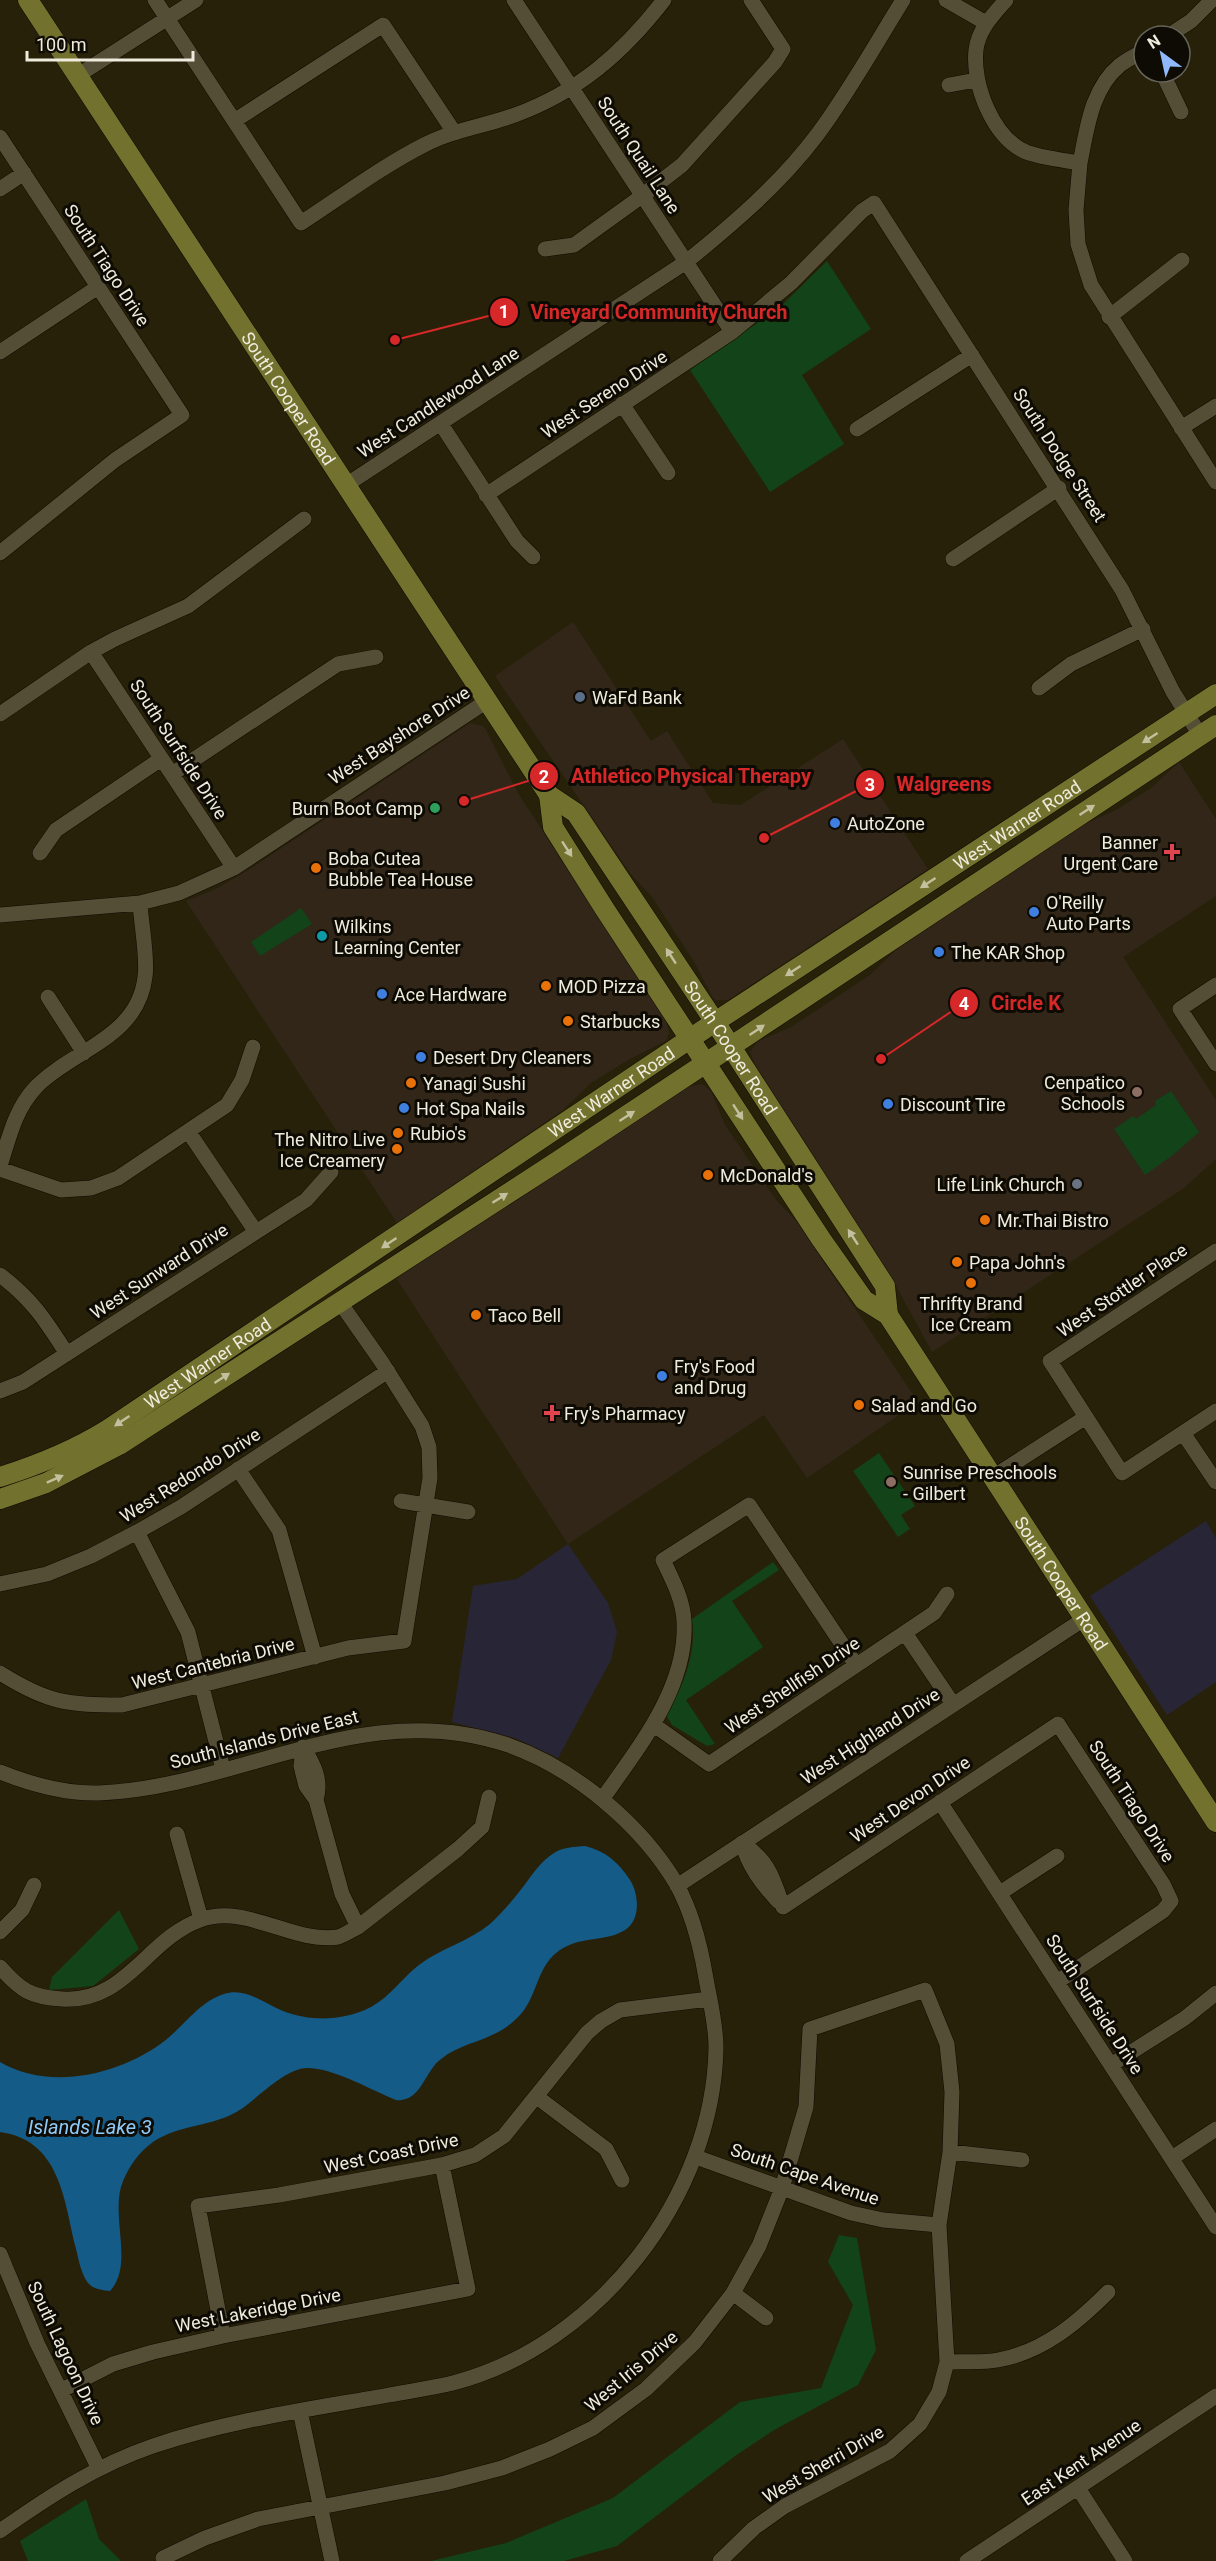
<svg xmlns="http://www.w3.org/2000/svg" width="1216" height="2561" font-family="Roboto,sans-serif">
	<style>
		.commercial { fill: #322618 }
		.industrial { fill: #282636 }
		.green { fill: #124319 }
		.water { fill: #155b88 }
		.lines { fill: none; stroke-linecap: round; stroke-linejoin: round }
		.minor-casing { stroke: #100a00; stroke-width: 16 }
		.major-casing { stroke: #100a00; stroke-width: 21 }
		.minor { stroke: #554e36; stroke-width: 15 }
		.major { stroke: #72712d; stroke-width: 20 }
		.oneway { fill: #c3c09f }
		.service-dot { fill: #5c6f8a; stroke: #0d0b03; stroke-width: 2 }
		.leisure-dot { fill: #2e9e5b; stroke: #0d0b03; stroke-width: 2 }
		.shop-dot { fill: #3f7fe0; stroke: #0d0b03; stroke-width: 2 }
		.health-dot { fill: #e0444e; stroke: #0d0b03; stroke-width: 2 }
		.food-dot { fill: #e8710a; stroke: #0d0b03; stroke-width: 2 }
		.culture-dot { fill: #0f9aa8; stroke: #0d0b03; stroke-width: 2 }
		.education-dot { fill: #8d6e63; stroke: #0d0b03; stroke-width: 2 }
		.worship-dot { fill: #6b7280; stroke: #0d0b03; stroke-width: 2 }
		.labels { text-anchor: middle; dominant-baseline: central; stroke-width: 6; stroke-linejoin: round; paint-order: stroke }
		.street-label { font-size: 18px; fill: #efebdd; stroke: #0d0b03 }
		.poi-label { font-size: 18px; fill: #efebdd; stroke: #0d0b03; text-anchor: start }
		.water-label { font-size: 20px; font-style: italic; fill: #8ecbfb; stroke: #0d0b03 }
		.leader { fill: none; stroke: #d62828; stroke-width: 2 }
		.callout-dot { fill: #d62828; stroke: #0d0b03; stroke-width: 2 }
		.mark-label { font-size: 18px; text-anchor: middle; font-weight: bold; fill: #fff }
		.callout-label { font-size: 20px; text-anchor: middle; font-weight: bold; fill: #d62828; stroke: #0d0b03; stroke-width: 6; stroke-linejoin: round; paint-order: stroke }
	</style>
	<rect width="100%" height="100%" fill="#27210a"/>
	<path class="commercial" d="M573 622 651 741 667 731 713 803 741 805 843 739 928 869 728 1000H716L713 998 693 960 652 897 630 873 495 676Z
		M470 723 483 726 486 730 518 793 666 1021 669 1033 666 1041 628 1060 591 1083 563 1110 397 1223 186 901 216 889 250 869Z
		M1179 762 1216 819V896L1123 957 1216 1100V1159L1184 1188 932 1352 889 1273 756 1067 750 1052 757 1042 791 1027 870 975 896 950 1078 827 1116 810 1151 788Z
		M702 1084 711 1091 725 1125 776 1200 797 1222 918 1402 807 1478 764 1415 568 1544 394 1275 470 1230 688 1087Z"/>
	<path class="industrial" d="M1206 1521 1216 1538V1682L1167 1715 1090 1596Z
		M568 1544 608 1603 617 1632 611 1660 558 1758 515 1738 452 1722 473 1586 517 1579Z"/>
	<path class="green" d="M827 261 871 329 802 375 844 444 770 492 690 370 780 307Z
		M301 908 312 924 260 956 251 942Z
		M1171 1091 1199 1132 1173 1155 1145 1175 1114 1129 1133 1116 1136 1119 1156 1105 1155 1101Z
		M879 1453 915 1506 901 1515 910 1529 898 1537 853 1471Z
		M773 1562 779 1570 732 1601 763 1647 686 1700 715 1744 707 1746 672 1725 666 1715C683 1686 697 1654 692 1619Z
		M119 1910 139 1949 93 1986 49 1990 52 1977Z
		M839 2235 857 2238 876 2350 858 2385 774 2430 735 2456 617 2546 564 2561H431L506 2543 613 2498 740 2402 821 2388 853 2305 828 2262Z
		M86 2499 99 2539 121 2561H28L20 2541Z"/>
	<path class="water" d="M585 1846C606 1851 618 1862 630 1880 639 1894 641 1920 625 1930 603 1944 573 1933 550 1959 536 1976 535 1999 520 2015 494 2043 466 2039 441 2059 425 2070 421 2103 396 2100 371 2090 334 2068 307 2068 285 2068 256 2100 238 2111 212 2127 180 2124 153 2142 139 2152 130 2165 123 2181 109 2215 135 2264 110 2291 101 2290 91 2289 86 2280 80 2270 78 2256 75 2245 64 2198 59 2140 0 2132V2062C51 2092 123 2074 167 2039 185 2024 201 2001 224 1994 245 1987 264 2003 283 2011 311 2022 344 2021 371 2007 391 1996 402 1978 419 1965 441 1948 468 1942 490 1924 502 1913 513 1900 523 1887 532 1875 541 1861 554 1853 563 1847 574 1847 585 1846Z"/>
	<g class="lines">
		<g class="minor-casing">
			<path id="minor" d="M155 0 301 223C341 197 381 167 424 145 452 130 485 126 515 115 578 92 623 53 664 0
				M514 0 732 332
				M946 0 986 23
				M1006 0C993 15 978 30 976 50 972 84 993 138 1026 152 1042 158 1063 160 1080 163L1076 210 1078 244 1091 285 1216 482
				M1168 36 1191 21 1212 0
				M1162 72 1181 112
				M77 76 196 0
				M949 85 976 80
				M234 121 383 25 454 132
				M0 137 182 415 115 460 0 553
				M1080 163C1087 129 1091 89 1120 65 1127 60 1136 55 1144 51
				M0 189 24 173
				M545 249 574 245 642 196 682 165 775 62 783 49 751 0
				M1109 317 1182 260
				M0 352 98 287
				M622 404 668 473
				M441 424 517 541 533 557
				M1181 428 1216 406
				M857 429 972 355
				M346 485 686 262C733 224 780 184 817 135 849 92 875 45 903 0
				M486 495 732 332 791 283 862 211 874 203 1122 590 1173 692 1200 735
				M953 559 1059 488
				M91 652 234 868
				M1039 688 1071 664 1143 629
				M0 714 91 652 115 639 188 606 304 519
				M172 774 338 664 376 657
				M40 853 56 830 161 759
				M0 915 140 903 179 893 234 868 487 701
				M1216 985 1180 1009 1216 1064
				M48 997 84 1053
				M188 1131 256 1232
				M0 1166C9 1138 15 1109 36 1087 72 1050 138 1038 145 977 148 958 141 923 140 903
				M0 1169 61 1190 91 1188 118 1178 227 1105 242 1080 253 1047
				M1216 1251 1050 1361 1122 1473 1216 1411
				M0 1275C32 1299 46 1321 67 1354
				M0 1391 23 1382 306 1200 331 1172
				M1183 1433 1216 1482
				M238 1469 279 1530 315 1657
				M993 1477 1086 1417
				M401 1501 468 1512
				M137 1532 188 1632 223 1769
				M0 1584 47 1574 91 1556 137 1532 181 1507 388 1371
				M905 1633 953 1704
				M0 1673C48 1703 67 1705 122 1705L348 1648 404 1641 430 1478 429 1447 422 1426 381 1361 339 1301
				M654 1725 709 1764 934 1613 947 1594
				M303 1747 301 1766 306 1786 316 1800 342 1894 358 1927
				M303 1747C314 1765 322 1780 316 1800
				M0 1772C30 1784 67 1794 99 1793 240 1787 364 1696 508 1745 574 1768 642 1825 677 1885 691 1911 700 1944 705 1973 709 1997 716 2023 716 2047 714 2196 597 2346 453 2383 432 2388 410 2391 389 2395 311 2409 230 2420 153 2446 97 2465 48 2497 0 2531
				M603 1798C638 1748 688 1687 684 1621 683 1599 672 1579 663 1560L749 1505 856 1665
				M940 1802 1216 2227
				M177 1834 201 1919
				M742 1843C769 1861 773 1878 783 1907
				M742 1843C749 1867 761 1883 778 1901
				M677 1886 1084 1619
				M1000 1893 1057 1856
				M783 1907 1058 1724 1163 1884 1171 1901 1163 1911 1057 1982
				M0 1932 22 1910 34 1885
				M0 1967C21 1991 31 1997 62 1999 126 2003 147 1939 200 1920 246 1903 293 1944 338 1937 345 1935 352 1930 358 1927L458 1849 482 1827 489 1797
				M1111 2065 1185 2018 1216 1993
				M537 2097 606 2149 622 2180
				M950 2152 1022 2160
				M696 2157 851 2213 883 2220 939 2225
				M1172 2158 1216 2129
				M0 2254 37 2343 99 2469
				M733 2293 766 2318
				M223 2336 198 2206 279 2195 442 2165 475 2155 504 2136 587 2033 601 2021 620 2010 709 1999
				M62 2390 113 2364 153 2352 223 2336 468 2289 442 2165
				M300 2411 332 2561
				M1078 2488 1125 2561
				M163 2558 205 2538 258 2519 445 2483 502 2468 550 2449 593 2428 646 2389 695 2342 733 2293 759 2246 782 2188 806 2107 810 2029 925 1990 947 2044 952 2092 950 2152 939 2225 947 2362
				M720 2561 754 2528 785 2506 890 2451 920 2424 939 2392 947 2362C964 2361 982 2363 998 2360 1043 2352 1077 2323 1108 2292
				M967 2561 1216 2396"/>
		</g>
		<g class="major-casing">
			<g id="major">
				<path id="s1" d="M28 0 549 795 576 813 715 1022 885 1286 888 1315"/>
				<path id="s2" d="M549 795 553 827 604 908 821 1239 864 1300 888 1315 1216 1822"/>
				<path id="s3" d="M0 1477C38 1465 73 1451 107 1430L715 1022 1216 694"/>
				<path d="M0 1499 46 1483 119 1445 555 1163 1216 725"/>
			</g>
		</g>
		<use href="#minor" class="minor"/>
		<use href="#major" class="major"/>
	</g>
	<defs><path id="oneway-solid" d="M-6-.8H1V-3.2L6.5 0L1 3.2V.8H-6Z" transform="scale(1.5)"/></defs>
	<g class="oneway">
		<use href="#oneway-solid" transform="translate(1150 738) rotate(147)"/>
		<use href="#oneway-solid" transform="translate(1087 810) rotate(-33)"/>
		<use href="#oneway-solid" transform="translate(567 849) rotate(57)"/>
		<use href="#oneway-solid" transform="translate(928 883) rotate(147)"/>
		<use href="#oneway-solid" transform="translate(671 956) rotate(-123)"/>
		<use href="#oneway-solid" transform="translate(793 971) rotate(147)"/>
		<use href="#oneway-solid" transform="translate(757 1030) rotate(-34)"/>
		<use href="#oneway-solid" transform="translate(738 1112) rotate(57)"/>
		<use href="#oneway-solid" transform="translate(627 1116) rotate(-33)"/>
		<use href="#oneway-solid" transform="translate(500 1198) rotate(-32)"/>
		<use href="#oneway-solid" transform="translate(853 1237) rotate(-123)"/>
		<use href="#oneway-solid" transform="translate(389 1243) rotate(146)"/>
		<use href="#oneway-solid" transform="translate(222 1378) rotate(-33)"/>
		<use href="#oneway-solid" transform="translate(122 1421) rotate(146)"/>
		<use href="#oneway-solid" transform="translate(55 1479) rotate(-24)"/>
	</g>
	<circle class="service-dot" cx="580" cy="697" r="6"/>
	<circle class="leisure-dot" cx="435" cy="808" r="6"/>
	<g class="shop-dot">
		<circle cx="835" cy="823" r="6"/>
		<circle cx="1034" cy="912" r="6"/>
		<circle cx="939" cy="952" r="6"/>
		<circle cx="382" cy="994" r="6"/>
		<circle cx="421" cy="1057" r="6"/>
		<circle cx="888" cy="1104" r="6"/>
		<circle cx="404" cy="1108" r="6"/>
		<circle cx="662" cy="1376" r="6"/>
	</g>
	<g class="health-dot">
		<path d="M1169 843h6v6h6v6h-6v6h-6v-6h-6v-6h6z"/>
		<path d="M549 1404h6v6h6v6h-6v6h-6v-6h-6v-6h6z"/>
	</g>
	<g class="food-dot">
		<circle cx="316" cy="868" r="6"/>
		<circle cx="546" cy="986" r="6"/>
		<circle cx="568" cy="1021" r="6"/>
		<circle cx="411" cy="1083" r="6"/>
		<circle cx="398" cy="1133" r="6"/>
		<circle cx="397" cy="1149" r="6"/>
		<circle cx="708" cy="1175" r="6"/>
		<circle cx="985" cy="1220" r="6"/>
		<circle cx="957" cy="1262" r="6"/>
		<circle cx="971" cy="1283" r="6"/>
		<circle cx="476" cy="1315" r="6"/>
		<circle cx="859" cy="1405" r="6"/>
	</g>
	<circle class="culture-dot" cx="322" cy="936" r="6"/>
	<g class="education-dot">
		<circle cx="1137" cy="1092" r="6"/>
		<circle cx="891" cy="1482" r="6"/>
	</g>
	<circle class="worship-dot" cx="1077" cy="1184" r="6"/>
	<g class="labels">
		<g class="street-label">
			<text transform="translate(639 155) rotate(57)">South Quail Lane</text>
			<text transform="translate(107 265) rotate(57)">South Tiago Drive</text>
			<text transform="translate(604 394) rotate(-33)">West Sereno Drive</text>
			<text stroke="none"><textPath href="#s1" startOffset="476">South Cooper Road</textPath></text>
			<text transform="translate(438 402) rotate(-33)">West Candlewood Lane</text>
			<text transform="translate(1060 455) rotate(57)">South Dodge Street</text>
			<text transform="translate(399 735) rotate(-33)">West Bayshore Drive</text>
			<text transform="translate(179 749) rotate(57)">South Surfside Drive</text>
			<text stroke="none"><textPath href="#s3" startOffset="1210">West Warner Road</textPath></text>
			<text stroke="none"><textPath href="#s1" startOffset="1264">South Cooper Road</textPath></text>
			<text stroke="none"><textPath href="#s3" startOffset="724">West Warner Road</textPath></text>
			<text transform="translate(159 1271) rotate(-33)">West Sunward Drive</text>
			<text transform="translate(1122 1290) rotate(-34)">West Stottler Place</text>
			<text stroke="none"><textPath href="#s3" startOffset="238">West Warner Road</textPath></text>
			<text transform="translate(190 1475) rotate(-32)">West Redondo Drive</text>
			<text stroke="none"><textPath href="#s2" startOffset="946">South Cooper Road</textPath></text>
			<text transform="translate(213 1663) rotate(-14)">West Cantebria Drive</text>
			<text transform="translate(792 1685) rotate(-34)">West Shellfish Drive</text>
			<text transform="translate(870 1736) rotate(-33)">West Highland Drive</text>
			<text transform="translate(264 1739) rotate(-14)">South Islands Drive East</text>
			<text transform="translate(910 1799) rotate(-34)">West Devon Drive</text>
			<text transform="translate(1132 1801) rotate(57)">South Tiago Drive</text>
			<text transform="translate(1095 2004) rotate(57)">South Surfside Drive</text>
			<text transform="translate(391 2153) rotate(-12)">West Coast Drive</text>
			<text transform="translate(805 2174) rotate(19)">South Cape Avenue</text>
			<text transform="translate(258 2310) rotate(-11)">West Lakeridge Drive</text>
			<text transform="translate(66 2353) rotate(65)">South Lagoon Drive</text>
			<text transform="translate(631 2371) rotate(-40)">West Iris Drive</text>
			<text transform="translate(1081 2462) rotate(-34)">East Kent Avenue</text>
			<text transform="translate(823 2464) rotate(-30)">West Sherri Drive</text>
		</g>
		<g class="poi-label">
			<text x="592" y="697">WaFd Bank</text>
			<text x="423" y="808" text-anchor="end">Burn Boot Camp</text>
			<text x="847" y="823">AutoZone</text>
			<text x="1158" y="842" text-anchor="end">Banner<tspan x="1158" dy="21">Urgent Care</tspan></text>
			<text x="328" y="858">Boba Cutea<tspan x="328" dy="21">Bubble Tea House</tspan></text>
			<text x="1046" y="902">O'Reilly<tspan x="1046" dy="21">Auto Parts</tspan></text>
			<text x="334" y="926">Wilkins<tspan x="334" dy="21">Learning Center</tspan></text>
			<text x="951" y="952">The KAR Shop</text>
			<text x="558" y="986">MOD Pizza</text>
			<text x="394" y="994">Ace Hardware</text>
			<text x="580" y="1021">Starbucks</text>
			<text x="433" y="1057">Desert Dry Cleaners</text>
			<text x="1125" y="1082" text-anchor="end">Cenpatico<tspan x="1125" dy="21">Schools</tspan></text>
			<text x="423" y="1083">Yanagi Sushi</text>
			<text x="900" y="1104">Discount Tire</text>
			<text x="416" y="1108">Hot Spa Nails</text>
			<text x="410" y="1133">Rubio's</text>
			<text x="385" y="1139" text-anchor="end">The Nitro Live<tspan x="385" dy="21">Ice Creamery</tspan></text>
			<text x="720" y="1175">McDonald's</text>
			<text x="1065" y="1184" text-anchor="end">Life Link Church</text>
			<text x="997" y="1220">Mr.Thai Bistro</text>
			<text x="969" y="1262">Papa John's</text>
			<text x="971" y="1303" text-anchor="middle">Thrifty Brand<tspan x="971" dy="21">Ice Cream</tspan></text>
			<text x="488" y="1315">Taco Bell</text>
			<text x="674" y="1366">Fry's Food<tspan x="674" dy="21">and Drug</tspan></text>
			<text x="871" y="1405">Salad and Go</text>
			<text x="564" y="1413">Fry's Pharmacy</text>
			<text x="903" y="1472">Sunrise Preschools<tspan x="903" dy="21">- Gilbert</tspan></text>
		</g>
		<g class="water-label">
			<text x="90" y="2127">Islands Lake 3</text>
		</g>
	</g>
	<path class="leader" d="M395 340L504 312M464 801L544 776M764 838L870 784M881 1059L964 1003"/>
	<g class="callout-dot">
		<circle cx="395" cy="340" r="6"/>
		<circle cx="464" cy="801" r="6"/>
		<circle cx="764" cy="838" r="6"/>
		<circle cx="881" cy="1059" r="6"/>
		<circle cx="504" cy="312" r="15"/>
		<circle cx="544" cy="776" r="15"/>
		<circle cx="870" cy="784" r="15"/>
		<circle cx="964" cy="1003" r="15"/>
	</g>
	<g class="mark-label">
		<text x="504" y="318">1</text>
		<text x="544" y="783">2</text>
		<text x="870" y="791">3</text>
		<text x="964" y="1010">4</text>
	</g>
	<g class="callout-label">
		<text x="659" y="319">Vineyard Community Church</text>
		<text x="691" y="783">Athletico Physical Therapy</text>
		<text x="944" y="791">Walgreens</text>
		<text x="1026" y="1010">Circle K</text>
	</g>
	<g transform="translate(1162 54) rotate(327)"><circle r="28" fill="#0d0b03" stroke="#67655a" stroke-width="1.5"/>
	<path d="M0-4.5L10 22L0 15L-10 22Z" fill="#8fb8fd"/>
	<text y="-9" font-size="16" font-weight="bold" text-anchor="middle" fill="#efebdd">N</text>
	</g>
	<path d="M27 51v9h166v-9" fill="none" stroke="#efebdd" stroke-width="3"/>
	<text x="36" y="51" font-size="18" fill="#efebdd" stroke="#0d0b03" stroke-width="4.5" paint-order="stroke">100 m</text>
</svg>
